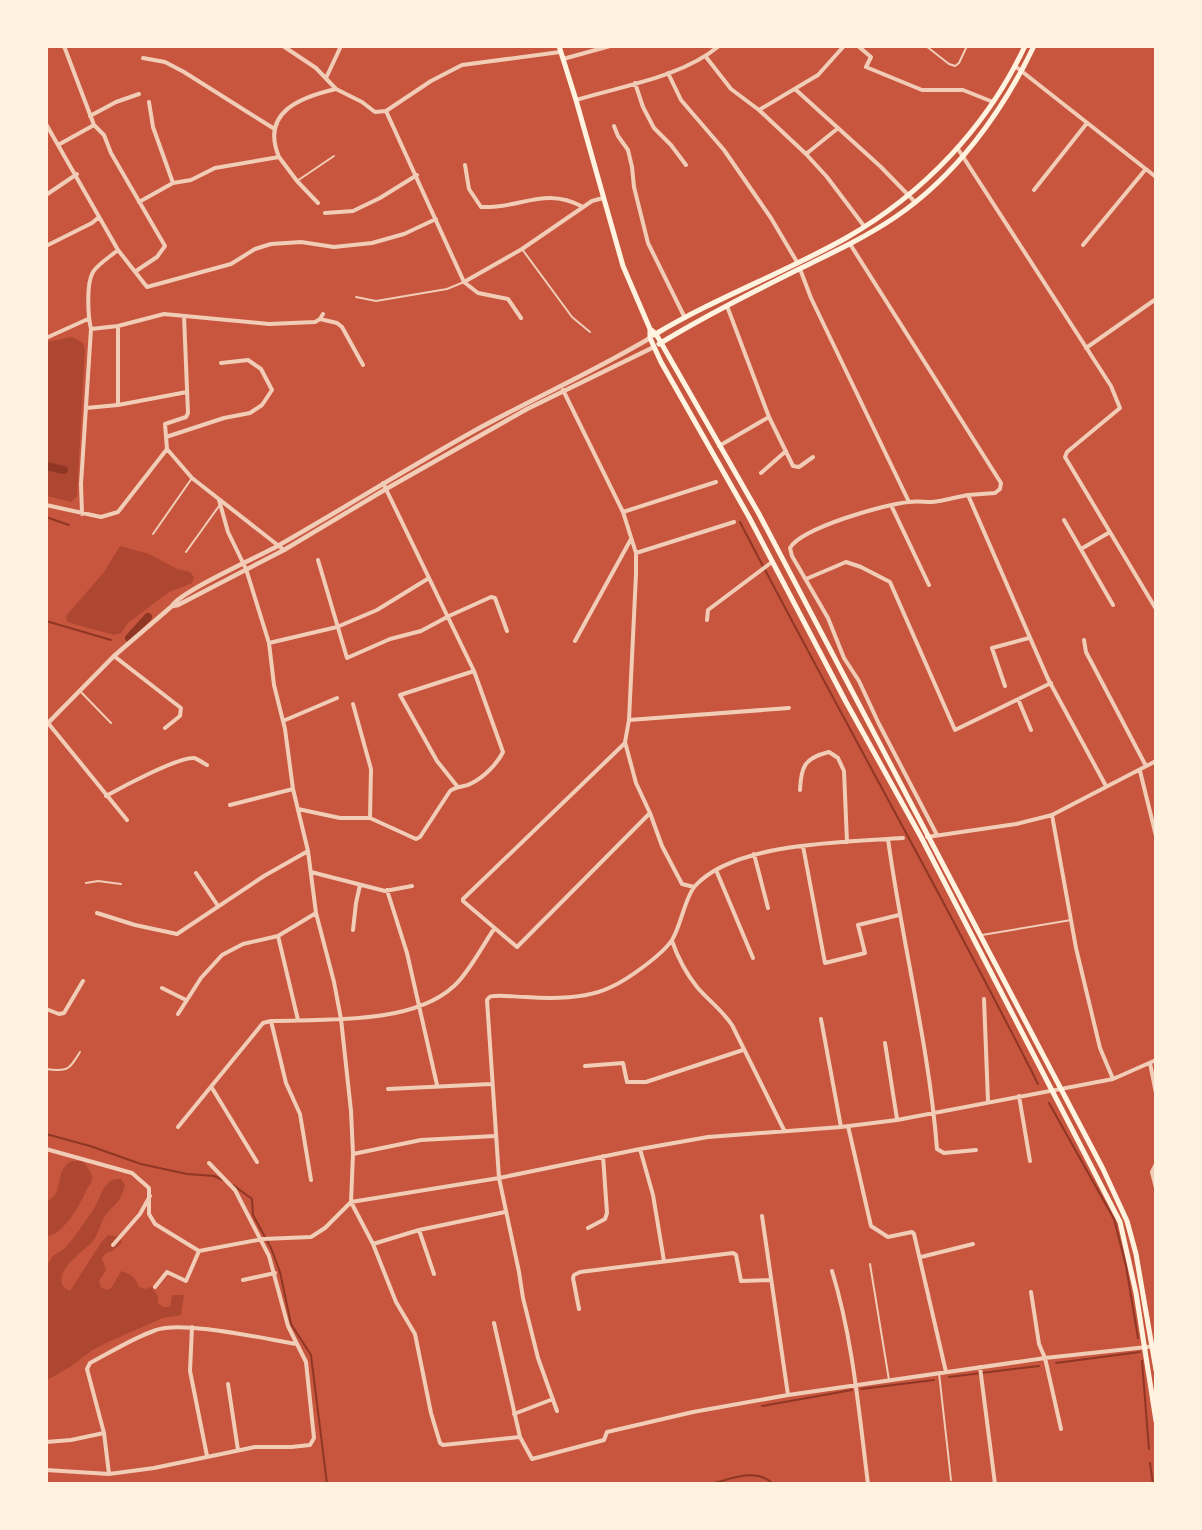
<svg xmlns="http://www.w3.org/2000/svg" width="1202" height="1530" font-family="Barlow,sans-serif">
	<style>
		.green { fill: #ae4732 }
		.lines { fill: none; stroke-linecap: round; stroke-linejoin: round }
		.stream { stroke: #8f3625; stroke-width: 2 }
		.canal { stroke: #8f3625; stroke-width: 8 }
		.service { stroke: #f1ccb7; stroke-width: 2 }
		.minor { stroke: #f1ccb7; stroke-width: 4 }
		.tertiary { stroke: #f1ccb7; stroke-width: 4.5 }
		.secondary { stroke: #fff3e0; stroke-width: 5 }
	</style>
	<rect width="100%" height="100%" fill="#c8553d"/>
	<path class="green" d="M72 337 83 343 85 349 77 496 71 502 47 496 46 342Z
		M120 546 149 554 177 569 190 572 194 577 192 583 169 592 128 623 121 633 114 635 67 622 66 616 104 572Z
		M72 1161H83C86 1166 92 1172 92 1178 92 1183 88 1187 86 1191 80 1205 63 1235 47 1236V1201C66 1193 53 1169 72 1161Z
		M115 1179H121L125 1185C120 1205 116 1201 105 1216 100 1223 99 1233 93 1241 84 1251 44 1278 70 1291L100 1244 108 1235 120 1237 122 1243 112 1251 106 1253 102 1258 106 1270 99 1281 101 1287 107 1290 112 1287 121 1271C131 1274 136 1278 139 1287L145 1289 151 1287 158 1296V1303L163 1307H170L172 1295H184L181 1315 163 1318 108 1342 91 1351 70 1367 47 1380V1266C55 1250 55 1257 66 1247 75 1237 83 1224 91 1213 100 1202 101 1183 115 1179Z"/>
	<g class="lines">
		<path class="stream" d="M46 517 69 525
			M740 522C837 710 943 895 1038 1084
			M46 621 111 640
			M1049 1103 1114 1219 1126 1266 1138 1338
			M46 1134 90 1146 141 1164 187 1174 214 1176 223 1180
			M233 1185 252 1199 253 1215 271 1248 280 1272 291 1324 311 1355 327 1484
			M1142 1361 1149 1449
			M1056 1363 1140 1352
			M949 1377 1039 1366
			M861 1389 934 1380
			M762 1406 852 1390
			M1150 1463 1153 1484
			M711 1484C730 1479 757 1467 773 1484"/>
		<path class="canal" d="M46 466 64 470
			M129 638 148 617"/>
		<path class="service" d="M926 46 949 64 955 66 959 63 967 46
			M297 181 334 156
			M522 249 572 317 590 332
			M356 297 376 301 447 289 464 282
			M153 534 192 478
			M186 552 219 506
			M80 691 111 723
			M86 883 98 881 121 884
			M982 935 1071 920
			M46 1069C68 1072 69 1070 80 1052
			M870 1264 889 1380
			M939 1373 951 1480"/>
		<path class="minor" d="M64 46 94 125 104 135 111 153 165 246 157 257 136 271
			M283 46 316 68 336 89
			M858 46 871 57 866 67 922 90H963L993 102
			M706 57 731 89 759 110 806 154 827 177 864 226
			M143 58 165 62 184 72 273 128
			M563 59 610 46
			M1015 66 1156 177
			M668 73 681 100 724 150 771 218 797 262
			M326 78 341 46
			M635 83 643 107 654 128 671 145 686 165
			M795 89 881 167 915 202
			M576 100C622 86 682 77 719 46
			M149 102 153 127 173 183
			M759 110 818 75 844 46
			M386 111 464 282 478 293 508 299 521 318
			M386 111 431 81 462 65 560 52
			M90 116 116 102 139 94
			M46 124 118 250 147 287 231 264 255 249 271 244 301 242 334 247 372 243 404 234 436 219
			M614 126 618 136 628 150 632 167 634 187 648 243 685 318
			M58 145 94 125
			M958 149 1111 386 1120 408 1067 452 1065 457 1156 609
			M806 154 837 129
			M279 157 297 181 318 203
			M465 165 469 189 481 207C521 209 544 186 583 207
			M1034 190 1087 123
			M46 195 77 174
			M139 202 173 183 191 180 215 168 279 157C260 112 301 97 336 89L362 102 375 112 386 111
			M325 213 353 211 380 198 417 175
			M850 244 1001 483 1000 489 995 493 968 495 1048 679 1106 786
			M1083 245 1145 170
			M46 246 92 223 99 217
			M800 269 811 298 909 502
			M464 282 522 249 592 201 603 198
			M320 319 337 323 342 327 363 365
			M91 329 118 326 164 314 269 324 315 322 320 319 323 314
			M46 338 88 319
			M1086 348 1156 299
			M563 390 623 512 636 553V574L629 720 625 742 636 783 650 813 662 846 682 884 694 887
			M118 405V326
			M86 408 118 405 187 392
			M769 417 793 466 799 467 813 457
			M166 437 224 418 250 413 262 405 272 390 261 369 248 360 221 363
			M719 446 769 417 727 306
			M167 449 165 424 186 417 188 413 184 316
			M761 473 786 451
			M219 500 228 532 246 569 269 643 274 685 285 729 293 789 308 851 316 913 334 982 341 1019 351 1111 353 1154 351 1202 373 1244 396 1302 415 1334 431 1413 440 1443 443 1445 520 1437
			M46 505 101 517 118 512 167 449 192 478 284 550
			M891 505 929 585
			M623 512 716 482
			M82 514 81 484 91 329C88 316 86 284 93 272 98 264 111 256 118 250
			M1064 520 1113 605
			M1081 549 1110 532
			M636 553 734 522
			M318 560 347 658 390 639 421 631 449 616 491 597 495 598 507 631
			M806 579 846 562 861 567 890 582 955 730 1051 683
			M707 620 708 610 772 562
			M1084 640 1086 652 1146 766
			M575 641 631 539
			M269 643 337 627 377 610 429 578
			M114 656 181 708 180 716 165 728
			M1005 686 992 648 1029 638
			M1018 699 1031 730
			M353 704 371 769 370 818
			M629 720 789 708
			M283 721 337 698
			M48 723 127 820
			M625 743 463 899V901L517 947 650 813
			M1140 771 1156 836
			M457 786 437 761 400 695 474 671
			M800 790C801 767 804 758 829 752L838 758 844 771 847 842
			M106 796C122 787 178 757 194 758 198 759 203 763 207 765
			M230 805 293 789
			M298 809 340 818H370L416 839 420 837 450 791C458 785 464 788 472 783 484 777 497 764 503 752L474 671 383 483
			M1052 815 1076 948 1100 1048 1113 1079
			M937 835 879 724 859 681 844 658 828 618 792 556 790 548C801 528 885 504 909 502 916 501 924 502 932 502 944 501 956 497 968 495
			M927 837 1016 824 1052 815 1156 761
			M888 839C902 943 929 1045 937 1149L944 1153 976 1150
			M803 846 825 963 865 953 858 925 899 915
			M754 854 768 908
			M716 870 753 958
			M311 872 385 891 412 886
			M196 873 218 906
			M387 890 407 953 437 1085
			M97 913 135 925 177 934 264 876 308 851
			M353 930 356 903 360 885
			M278 936 298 1020
			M672 941C678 958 685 972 697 987 708 1000 722 1010 732 1025L784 1130
			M162 988 186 1000
			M984 999 988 1101
			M46 1009 59 1014 64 1013 83 981
			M178 1014 201 978 222 955 243 944 278 936 316 913
			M821 1019 841 1127
			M271 1021 286 1083 300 1114 311 1180
			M885 1043 897 1119
			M1150 1063 1156 1093
			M585 1066 623 1063 627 1082H646L743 1050
			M212 1088 257 1162
			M388 1089 491 1084
			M1019 1096 1030 1161
			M848 1126 871 1226 888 1237 912 1232 914 1234 946 1372
			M178 1127 263 1023 271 1021C325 1019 412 1025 454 986 468 974 483 945 494 929
			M46 1149 132 1173 149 1188V1214L155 1224 199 1251 263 1239 311 1237 325 1228 351 1202 499 1178 640 1149 708 1137 841 1127 897 1120 1113 1079 1156 1060
			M640 1149 653 1195 664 1261
			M353 1154 421 1140 495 1136
			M1156 1164 1152 1172 1156 1188
			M762 1216 788 1395
			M588 1228 605 1219 607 1213 603 1156
			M419 1230 434 1274
			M373 1244 419 1230 505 1212
			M113 1245 140 1214 150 1196
			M921 1257 973 1244
			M832 1271C853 1339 859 1413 868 1484
			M243 1280 275 1273
			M155 1287 167 1272 186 1281 199 1251
			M1031 1292 1039 1344 1045 1358 1061 1429
			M579 1309 573 1278 574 1275 580 1272 733 1253 736 1255 741 1281 770 1280
			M494 1323 520 1437 532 1459 604 1440 607 1432 693 1412 788 1395 1045 1358 1156 1346
			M192 1327 190 1371 207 1456
			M980 1367 995 1484
			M228 1384 238 1450
			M557 1411 538 1358 523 1298 519 1272 499 1178 487 1000C490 997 489 996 494 996 504 995 516 997 526 997 553 999 587 999 611 987 627 980 662 955 672 940 681 926 685 897 695 886 735 842 846 842 903 838
			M514 1414 553 1399
			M46 1442 71 1440 104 1433
			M46 1470 109 1474 154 1468 255 1447H291L310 1445 314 1438 306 1362 288 1326 269 1256 235 1190 209 1163
			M109 1474 104 1433 87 1369 90 1363C111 1352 133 1338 156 1330 182 1320 265 1339 297 1344"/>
		<path class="tertiary" d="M650 338C593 372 532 399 474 431 406 469 341 510 274 548 255 558 180 592 172 606L178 605 284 550 386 489 527 409 654 347
			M46 725 114 656 172 606"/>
		<path class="secondary" d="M559 46 576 100 623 266 650 329V338L661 362 749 517 846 702 921 837 1120 1222 1136 1293 1156 1421
			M650 329 656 334 759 514 1103 1169 1127 1221 1136 1254 1156 1370
			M654 335C715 298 784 273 846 238 923 194 987 127 1025 46
			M659 344C705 316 753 292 801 268 832 253 864 238 894 218 955 177 1002 113 1034 46"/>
	</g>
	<rect width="1202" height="1530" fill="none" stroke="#fff3e0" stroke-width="96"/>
</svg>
